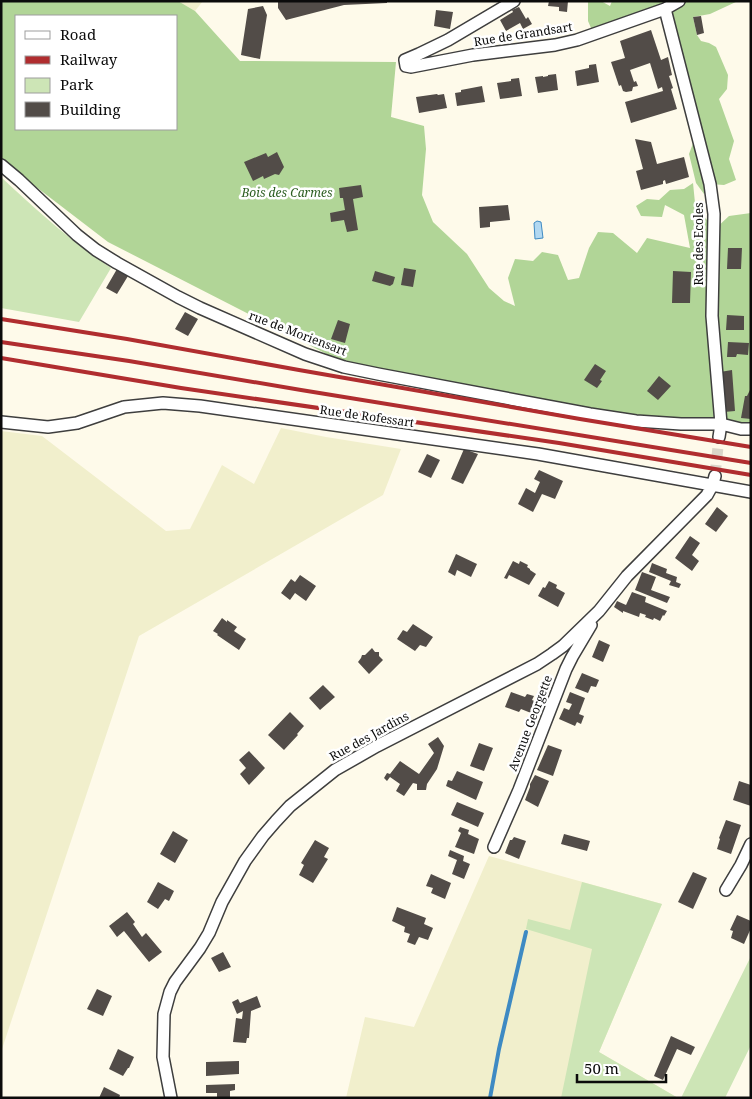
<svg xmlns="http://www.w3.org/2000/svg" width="752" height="1099" font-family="'Noto Serif',serif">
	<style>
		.farmland { fill: #f1efcc }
		.green { fill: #cde5b6 }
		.forest { fill: #b1d597; fill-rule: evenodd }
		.water { fill: #b2d8f1; stroke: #3e8ac3 }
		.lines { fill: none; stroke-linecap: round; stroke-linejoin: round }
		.stream { stroke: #3e8ac3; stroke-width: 4 }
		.building { fill: #524c48 }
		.minor-tunnel { stroke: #dad6c9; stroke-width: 11; stroke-dasharray: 11 5.5; stroke-linecap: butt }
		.minor-casing { stroke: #3e3e3e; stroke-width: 14 }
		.minor { stroke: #fff; stroke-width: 11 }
		.rail { stroke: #b02d2f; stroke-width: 4 }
		.labels { text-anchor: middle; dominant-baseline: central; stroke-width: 5; stroke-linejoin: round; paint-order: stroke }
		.street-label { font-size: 12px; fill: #0b0b0b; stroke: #fff }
		.park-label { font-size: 12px; font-style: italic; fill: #2b5d20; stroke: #fff }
	</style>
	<rect width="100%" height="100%" fill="#fefaea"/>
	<path class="farmland" d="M178 1H203L195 11Z
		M281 428 326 437 401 449 383 495 139 636 1 1052V431L42 436 166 531 190 529 222 465 254 484Z
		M489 856 662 904 599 1052 678 1098H346L365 1017 414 1027Z"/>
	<path class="green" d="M1 177C36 210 71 241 111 268L79 322 1 308Z
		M582 882 662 904 599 1052 678 1098H561L592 949 526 929 528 919 570 930Z
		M751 956V1045L725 1098H681Z"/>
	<path class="forest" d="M1 1H178L195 11 240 61 396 62 391 117 424 126 426 149 422 195 433 222 467 254 489 288 504 301 515 306 508 278 515 259 533 261 542 252 558 255 568 280 579 278 589 248 598 232 613 233 637 253 647 238 690 248 684 215 665 205 662 217 641 216 636 206 647 199 659 200 670 190 684 189 693 183 695 203 714 230 729 216 751 213V433L622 416 350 366 108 242 1 160ZM16 16H176V129H16Z
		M588 1H601L610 6 612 1H738L710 14 693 17 697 35 701 41 709 43 716 47 728 75 727 89 719 99 734 141 729 159 736 180 724 185 710 184 704 194 696 183 689 154 695 138 665 9 594 35 588 21Z"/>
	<path class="water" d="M537 221 541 222 543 238 535 239 534 223Z"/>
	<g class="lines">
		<path class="stream" d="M490 1098 499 1049 526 932"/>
	</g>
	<path class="building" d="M278 1H387V3L344 5 286 20 278 8Z
		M549 1H568L567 12 559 11V7L548 6Z
		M263 6 267 15 260 59 241 55 248 9Z
		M519 7 526 19 528 17 532 24 523 29 520 23 506 31 500 20 513 12 512 10Z
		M436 10 453 12 450 29 434 26Z
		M701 16 704 33 697 35 693 17Z
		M651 30 661 60 668 57 672 75 669 76 673 88 671 89 677 109 631 123 625 102 663 91 662 87 658 89 650 63 630 70 634 82 636 81 638 86 633 87 632 91 626 92 623 91 621 85 619 86 611 62 625 58 620 41Z
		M596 64 599 82 577 86 575 71 589 68V65Z
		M556 74 558 90 538 93 535 77 543 76V77L548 76V75Z
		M519 78 522 96 500 99 497 83 511 81V79Z
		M482 86 485 102 457 106 455 93 461 92V90Z
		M437 94 438 95 444 94 447 108 419 113 416 97Z
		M635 139 651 142 657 164 684 157 689 177 666 184 665 180 663 181V184L641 190 636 171 643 169Z
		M277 152 284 167 279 175 275 174 264 179 263 176 253 181 244 162 266 153 268 157Z
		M361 185 363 197 353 199 358 230 347 232 344 220 331 222 330 213 345 210 343 198H340L339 188Z
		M508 205 510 220 490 222V227L480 228 479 207Z
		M728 248H742L741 269H727Z
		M404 268 416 270 413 287 401 285Z
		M117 269 128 276 117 294 106 288Z
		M375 271 395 277 393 284 390 286 372 281Z
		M673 271 691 272 690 303H672Z
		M185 312 198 319 188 336 175 329Z
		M727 315 744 316V330H726Z
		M338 320 350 324 345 343 331 339Z
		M728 342 749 343 748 355 737 354 736 357H727Z
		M595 364 606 371 600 380 602 381 597 388 584 380Z
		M732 370 735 411 724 412 720 372Z
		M659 376 671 386 658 400 647 391Z
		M751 388V419L741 418 745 396H747Z
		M464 449 478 454 463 484 451 479Z
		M427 454 440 460 431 478 418 472Z
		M539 470 563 481 555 499 542 494 533 512 518 504 526 488 535 493 540 482 534 479Z
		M717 507 728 516 716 532 705 524Z
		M690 536 700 543 692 555 699 561 692 571 675 558Z
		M456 554 477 564 471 577 457 570 455 576 448 572Z
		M513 561 519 564 520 561 528 565 527 567 530 569V570L536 574 529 585 509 575 507 579 504 578Z
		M652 563 667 569 666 573 677 577 676 582 681 584 679 588 669 585 671 581 649 572Z
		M642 572 656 577 651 590 670 597 667 603 635 590Z
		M300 575 316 586 306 601 295 593 290 600 281 593 291 579 295 582Z
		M549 581 557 585 556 588 565 593 558 607 538 596 543 587 545 588Z
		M632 592 646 597 645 602 667 611 664 616 663 615 660 621 654 618 653 620 645 617 646 615 640 613 639 617 623 611V613L614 607 617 601 626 605Z
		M222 618 227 622V620L237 627 234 631 246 639 239 650 217 635 218 634 213 631Z
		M413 624 433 637 426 647 420 645 415 651 397 639 403 630 407 632Z
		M599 640 610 645 603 662 592 657Z
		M372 648 375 652H379V656L383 660 369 674 358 662 361 658 362 655H365Z
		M582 673 599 680 596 687 591 686 588 693 575 688Z
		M323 685 335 697 320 710 309 698Z
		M511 692 525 697 527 694 534 696 532 700 541 704 536 715 521 709 519 712 505 707Z
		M570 692 585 698 579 714 584 716 581 724 577 722 575 726 559 719 564 708 569 710 572 704 566 702Z
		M290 712 304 726 297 734 298 735 284 750 268 735Z
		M438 737 444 746 437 769 427 784 426 790H417V784L413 783 404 796 396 791 400 784 390 777 387 781 384 778 387 773 390 774 400 761 419 774 434 753 428 744Z
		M479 743 493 748 484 771 470 766Z
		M548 745 562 750 553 776 537 770Z
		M249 751 265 768 249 785 240 774 246 768 239 760Z
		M457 771 483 782 476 800 446 786 448 780 452 781Z
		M535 775 549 781 538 807 525 800 530 787V784Z
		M739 781 751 785V806L733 800Z
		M457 802 484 813 478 827 451 815Z
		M726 820 741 825 731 854 717 849 720 839 719 838Z
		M460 827 469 830 468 834 479 839 474 854 455 847 461 833 458 831Z
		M173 831 188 840 175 863 160 854Z
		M564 834 590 841 587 851 561 844Z
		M514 837 526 841 519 859 505 853 510 840H512Z
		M315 840 329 848 324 857 328 859 313 883 299 875 304 865 301 863Z
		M450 850 464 856 463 861 470 864 464 879 452 874 457 860 448 856Z
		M693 872 707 878 693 909 678 902Z
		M431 874 451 883 445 899 431 893 433 888 426 886Z
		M158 882 174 891 169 901 165 899 158 909 147 902Z
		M397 907 426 918 424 924 433 928 428 940 419 937 415 945 407 942 410 934 404 932 405 927 392 921Z
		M127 912 135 922 133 924 142 937 146 933 162 952 149 962 124 931 117 937 109 926Z
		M737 915 751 921V928L744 944 731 938 733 931 730 930Z
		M223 952 231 967 219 972 211 958Z
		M97 989 112 996 103 1016 87 1009Z
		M257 996 261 1007 251 1011 249 1038H247L246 1043 233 1042 236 1018 242 1019 243 1011 237 1014 232 1002 238 999 240 1003Z
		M671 1036 695 1047 691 1055 677 1049 663 1080 654 1076Z
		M118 1049 134 1057 129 1068H128L123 1076 109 1069Z
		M239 1061V1074L206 1076V1062Z
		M235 1084V1090L230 1091V1098H217V1093H206V1085Z
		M104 1087 120 1095 119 1098H99Z"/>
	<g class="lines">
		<path class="minor-tunnel" d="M715 476 719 437"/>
		<g class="minor-casing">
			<path id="minor" d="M514 1 448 40 419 54 405 60 406 66 411 67 473 55 555 45 577 40 665 9 679 1
				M665 9 710 184 714 214 712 316 721 424 719 437
				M1 165 19 180 77 235 96 250 117 263 178 297 200 308 305 354 344 367 378 374 590 414 636 421 681 424H721L741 429H751
				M1 422 48 427 77 423 124 407 163 403 200 406 538 454 751 492
				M494 847 519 790 566 669 572 657 591 625
				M726 890 741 865 751 844
				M171 1098 163 1057 164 1014 170 992 175 982 200 948 209 933 222 902 245 861 263 836 276 821 290 806 335 770 377 746 537 664 552 654 563 646 599 611 627 576 707 495 713 484 715 476"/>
		</g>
		<use href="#minor" class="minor"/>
		<path class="rail" d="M1 319 127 339 299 370 580 419 751 447
			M1 342 129 361 301 390 751 463
			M1 358 181 388 559 443 751 475"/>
	</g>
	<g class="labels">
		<g class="street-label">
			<text transform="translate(523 34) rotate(-9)">Rue de Grandsart</text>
			<text transform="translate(698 244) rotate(-90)">Rue des Ecoles</text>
			<text transform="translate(298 333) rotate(21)">rue de Moriensart</text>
			<text transform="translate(367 416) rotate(8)">Rue de Rofessart</text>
			<text transform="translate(530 723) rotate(-69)">Avenue Georgette</text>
			<text transform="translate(369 736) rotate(-29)">Rue des Jardins</text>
		</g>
		<g class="park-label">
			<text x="287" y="192">Bois des Carmes</text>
		</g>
	</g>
	<rect width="752" height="1099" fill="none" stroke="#0b0b0b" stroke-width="5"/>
	<rect x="15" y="15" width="162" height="115" fill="#ffffff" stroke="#9d9d9d"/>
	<rect x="25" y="31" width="25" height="8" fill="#ffffff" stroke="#9d9d9d"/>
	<text x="60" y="40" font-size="15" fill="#0b0b0b">Road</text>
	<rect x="25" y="56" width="25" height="8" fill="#b02d2f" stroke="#9d9d9d"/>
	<text x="60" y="65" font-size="15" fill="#0b0b0b">Railway</text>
	<rect x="25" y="78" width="25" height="15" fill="#cde5b6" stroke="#9d9d9d"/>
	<text x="60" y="90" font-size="15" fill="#0b0b0b">Park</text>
	<rect x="25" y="102" width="25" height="15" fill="#524c48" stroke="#9d9d9d"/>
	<text x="60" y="115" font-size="15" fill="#0b0b0b">Building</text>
	<path d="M577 1074v8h89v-8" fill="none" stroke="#0b0b0b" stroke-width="2.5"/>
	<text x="584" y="1074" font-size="15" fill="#0b0b0b" stroke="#ffffff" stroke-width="4" paint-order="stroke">50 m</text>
</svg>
